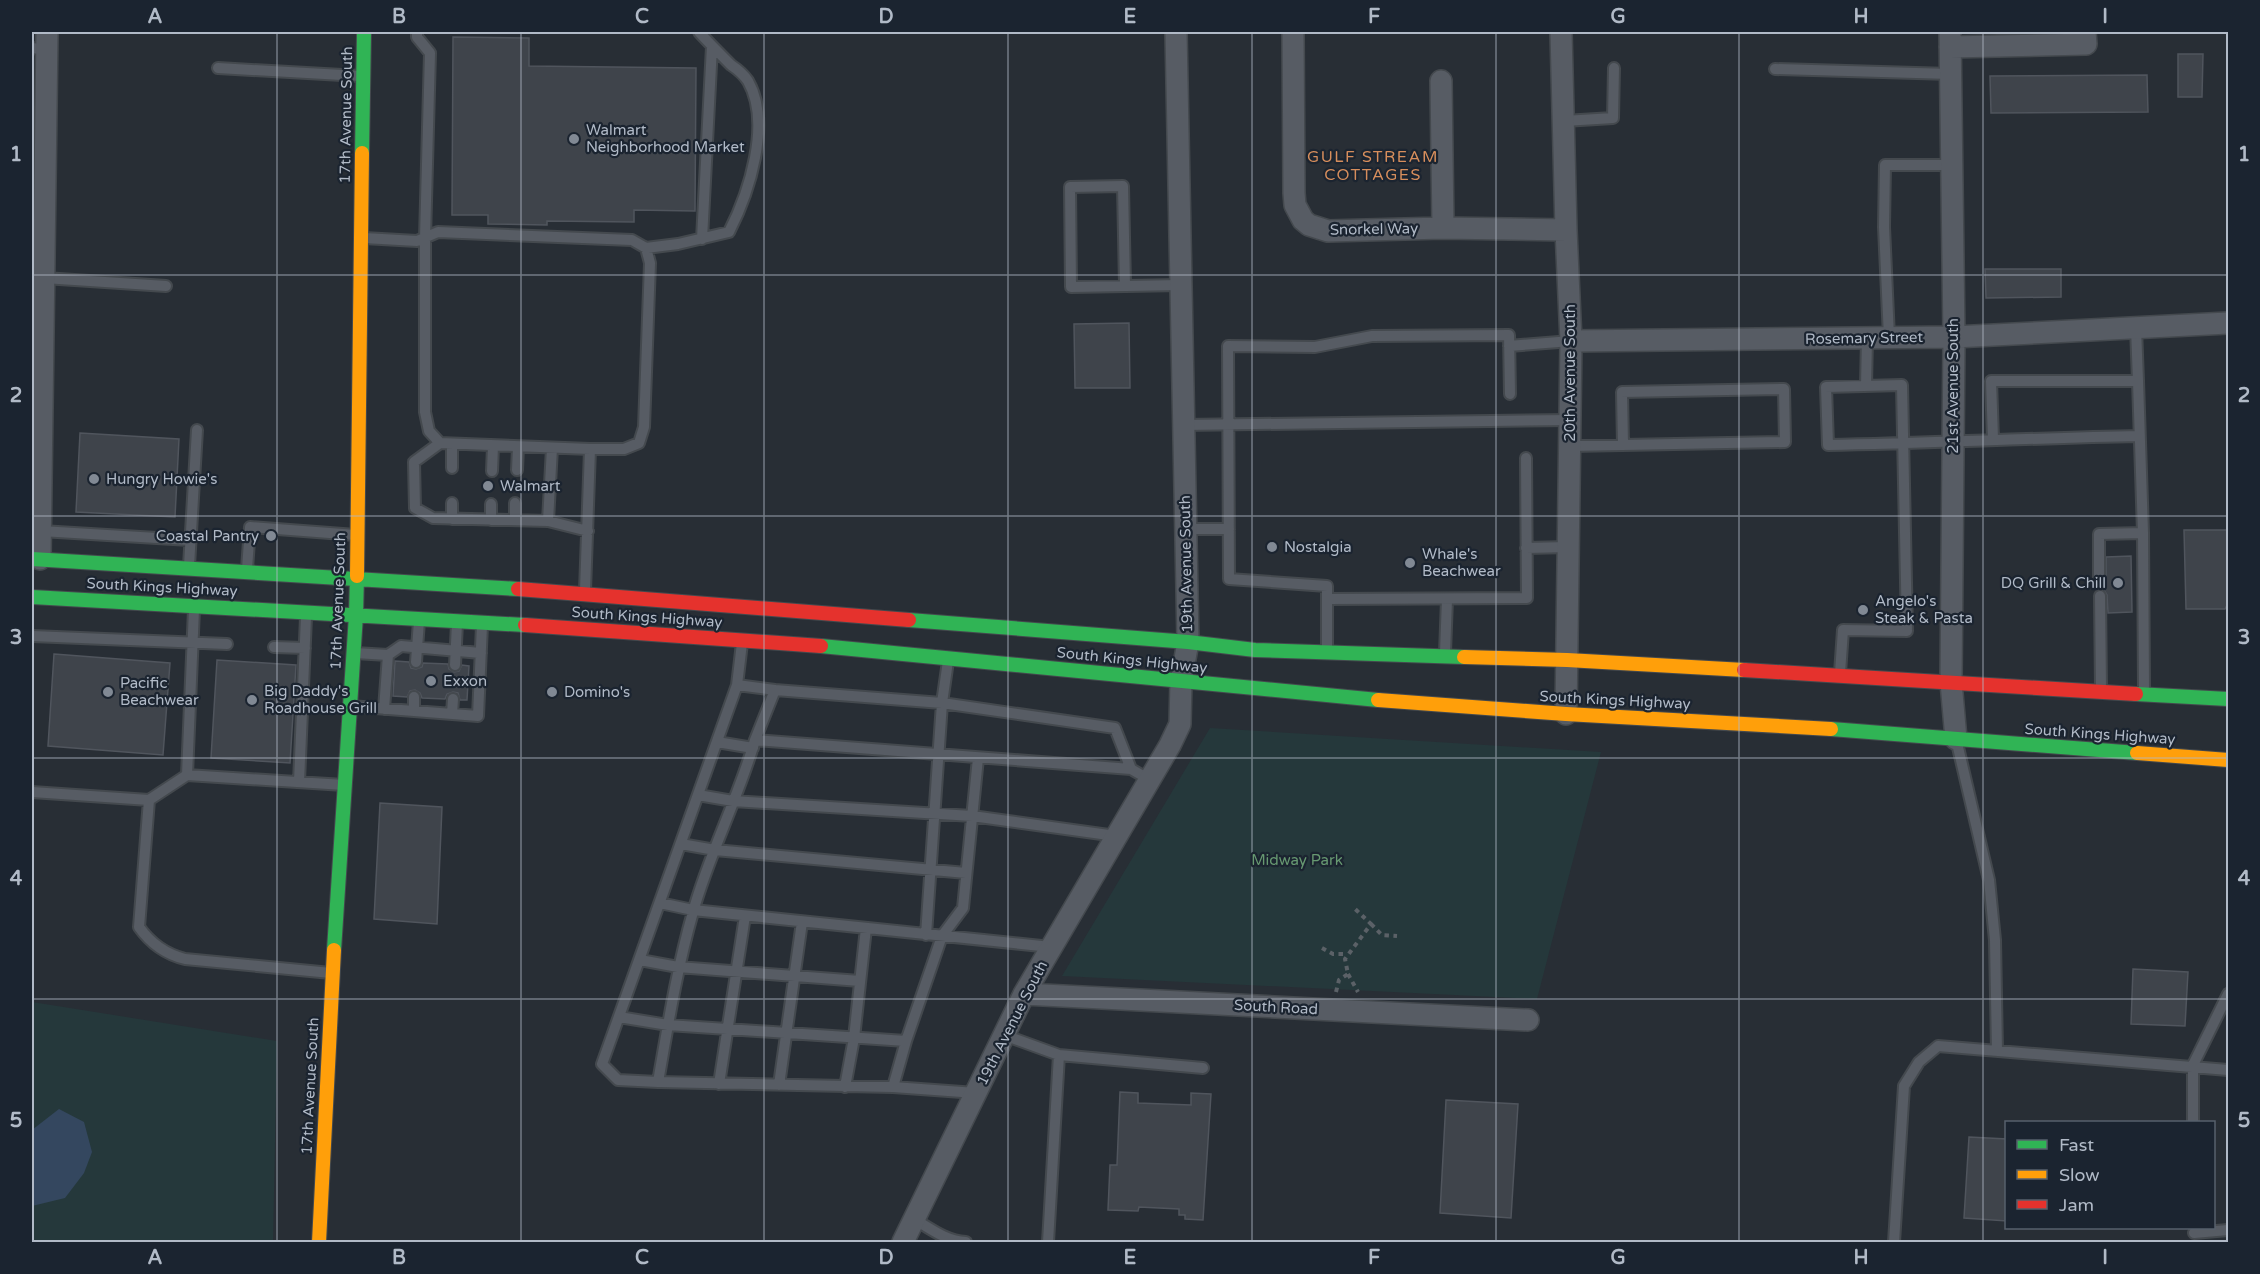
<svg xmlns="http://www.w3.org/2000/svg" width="2260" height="1274" font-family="'Varela Round',sans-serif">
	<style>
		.green { fill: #25383b }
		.water { fill: #34475f }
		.building { fill: #3f444b; stroke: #50555d; stroke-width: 1.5 }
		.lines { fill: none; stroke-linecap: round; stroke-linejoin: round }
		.lane-casing { stroke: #44494e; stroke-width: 14 }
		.street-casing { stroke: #44494e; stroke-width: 24 }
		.fast-casing { stroke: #44494e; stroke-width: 16 }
		.slow-casing { stroke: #44494e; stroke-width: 16 }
		.jam-casing { stroke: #44494e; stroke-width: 16 }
		.path { stroke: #5b6167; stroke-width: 4; stroke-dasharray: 4.5 4.5; stroke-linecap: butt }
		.lane { stroke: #575c64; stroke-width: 10 }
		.street { stroke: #575c64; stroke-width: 21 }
		.fast { stroke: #30b455; stroke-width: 14 }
		.slow { stroke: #ff9f0a; stroke-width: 14 }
		.jam { stroke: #e5322d; stroke-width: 14 }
		.grid { fill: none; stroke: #b1bac7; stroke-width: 1.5; stroke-opacity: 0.55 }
		.poi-dot { fill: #818994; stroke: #1b2430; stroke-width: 2 }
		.labels { text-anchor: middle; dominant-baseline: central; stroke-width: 4.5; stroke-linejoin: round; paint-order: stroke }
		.street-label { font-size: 15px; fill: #b1bac7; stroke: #1b2430 }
		.poi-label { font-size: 15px; fill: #b1bac7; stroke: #1b2430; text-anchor: start }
		.park-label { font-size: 15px; fill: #679971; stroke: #1b2430 }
		.neighbourhood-label { font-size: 16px; letter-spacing: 1.5px; fill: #d78e5c; stroke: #1b2430 }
		.neatline { fill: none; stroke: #b1bac7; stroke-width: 2 }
		.grid-label { font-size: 20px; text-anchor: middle; font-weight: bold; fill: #b1bac7 }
	</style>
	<rect width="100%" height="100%" fill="#282e35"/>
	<path class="green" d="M1210 728 1601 752 1537 999 1062 976Z
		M32 1002 277 1041 273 1242H32Z"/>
	<path class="water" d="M59 1109 84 1122 92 1152 84 1173 65 1198 32 1206V1130Z"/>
	<path class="building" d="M453 37 529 38V66L696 68 695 211 634 210V222L547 221V225L488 224V215H452Z
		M2178 54H2203L2202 97H2178Z
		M2147 75 2148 112 1991 113 1990 76Z
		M1985 269H2061V297L1986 298Z
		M1129 323 1130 388H1075L1074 324Z
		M80 433 179 439 175 517 76 512Z
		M2184 530H2229V601L2225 609H2186Z
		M2131 556 2132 612 2108 613 2107 595 2104 590 2106 584V557Z
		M54 654 170 663 163 755 48 746Z
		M217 660 296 665 290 763 211 758Z
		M395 661 409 662 411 668 416 669 422 667 423 663 448 664 449 669 454 672 459 671 462 665 469 666 467 700H460L458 693 453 692 447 694 445 699 422 698 420 693 415 690 410 691 407 697 393 696Z
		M380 803 442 807 437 924 374 919Z
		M2133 969 2188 972 2185 1026 2131 1024Z
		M1120 1092 1138 1093V1103L1191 1105V1093L1211 1094 1203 1220 1185 1219V1215H1179V1209L1139 1207 1138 1211 1108 1210 1110 1165H1117Z
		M1446 1100 1518 1104 1511 1218 1440 1213Z
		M1969 1137 2007 1139V1221L1964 1218Z"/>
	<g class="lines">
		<g class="lane-casing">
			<path id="lane" d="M417 32V37L430 53 425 238V412L429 431 440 443 590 449
				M32 48 47 50
				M218 68 360 76
				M1775 69 1951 74
				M1564 121 1613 118 1614 68
				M364 238 417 241 438 232 632 240 646 248 650 263 644 427 639 443 624 449H590L585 591
				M702 239 712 46
				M646 248 678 244 729 232C749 193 772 123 748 81 744 75 737 69 731 65 720 54 709 43 699 32
				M44 278 166 286
				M1125 286 1123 186 1070 187 1071 287 1181 285
				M2136 328 2138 381
				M1889 337 1884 227 1885 165H1951
				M1509 346 1571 341
				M1866 386 1867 338
				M1183 425 1570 420
				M1993 439 1991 381H2138L2143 533
				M440 443 414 462 415 508 433 518 548 521 588 531
				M452 444V468
				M1570 446 1785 442 1784 389 1622 392 1623 445
				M517 470 518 447
				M492 471 493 446
				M452 519V503
				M491 520V504
				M515 520V503
				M548 521 552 448
				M1185 529H1229
				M41 531 190 540
				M1526 548 1569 547
				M189 566 197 430
				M247 569 250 527 356 535
				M2099 584V534L2143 533 2144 690
				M2100 596 2101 689
				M1328 599 1527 598 1526 458
				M194 609 187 775 344 785
				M32 636 227 644
				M274 647 305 648
				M1327 649V586L1229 579 1228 346 1315 347 1372 336 1509 335 1510 394
				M355 653 388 655 384 709
				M1445 653 1447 599
				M388 655 401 646 481 653
				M948 661 942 703 1115 728 1131 769 1150 780
				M416 662 419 621
				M455 665 457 623
				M1840 673 1843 630 1907 631 1902 385 1826 387 1828 445C1932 443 2035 438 2139 436
				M737 685 742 643
				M350 706 478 716 482 625
				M414 711V697
				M452 714 453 699
				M755 740 775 690 942 703 926 935
				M717 742 753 748
				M1957 743 1989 880 1995 940 1997 1051
				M187 775 149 800 139 927C151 944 165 954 185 959L331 973
				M299 782 306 617
				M32 792 149 800
				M698 795 733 801 972 816 1116 836
				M681 844 715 850 966 873
				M660 903 693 910 1051 947
				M640 960 678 967 860 981
				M619 1017 668 1025 906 1041 893 1087 658 1082C668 1025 677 968 693 912 709 854 738 799 755 740L1131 769
				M1004 1035 1059 1055 1203 1068
				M906 1041 942 936 963 908 978 758
				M658 1082 618 1080 602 1064 737 685 775 690
				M719 1084 745 916
				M779 1085 802 922
				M845 1087 854 1038 866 928
				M893 1087 976 1093
				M2193 1122V1065L2228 994
				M914 1219C931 1229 946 1241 966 1242
				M2194 1233 2228 1230
				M1048 1242 1059 1055
				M1894 1242 1904 1086 1919 1062 1938 1046 2228 1070"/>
		</g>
		<g class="street-casing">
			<path id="street" d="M1293 32 1294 193 1295 205 1303 220 1309 225 1328 231 1443 228 1566 230
				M1561 32 1566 230 1571 341 1566 714
				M1950 32 1954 337 1951 682 1956 739
				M1950 47 2086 44 2085 32
				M1441 81 1443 228
				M1571 341 1954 337 2228 323
				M40 559 47 32
				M1024 994 1528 1020
				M903 1242 1024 994 1170 745 1180 724 1181 681 1188 642 1176 32"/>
		</g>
		<g class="fast-casing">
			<path id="fast" d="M362 153 364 32
				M32 559 518 589
				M32 597 525 625
				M909 620 1188 642 1255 650 1464 657
				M821 646 1378 700
				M2136 694 2228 699
				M1831 729 2137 753
				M334 950 356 615 357 576"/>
		</g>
		<g class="slow-casing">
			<path id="slow" d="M357 576 362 153
				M1464 657 1567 660 1744 670
				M1378 700 1566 714 1831 729
				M2137 753 2228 760
				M319 1242 334 950"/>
		</g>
		<g class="jam-casing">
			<path id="jam" d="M518 589 909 620
				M525 625 821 646
				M1744 670 2136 694"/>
		</g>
		<path class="path" d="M1371 924 1382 935 1397 936
			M1322 948 1333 954H1347
			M1348 974 1358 992
			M1336 992 1339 980 1348 974 1345 959 1371 924 1354 908"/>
		<use href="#lane" class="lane"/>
		<use href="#street" class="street"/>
		<use href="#fast" class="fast"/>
		<use href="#slow" class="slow"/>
		<use href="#jam" class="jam"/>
	</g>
	<path class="grid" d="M277 32V1242M521 32V1242M764 32V1242M1008 32V1242M1252 32V1242M1496 32V1242M1739 32V1242M1983 32V1242M32 275H2228M32 516H2228M32 758H2228M32 999H2228"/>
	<g class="poi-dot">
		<circle cx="574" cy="139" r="6"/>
		<circle cx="94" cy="479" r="6"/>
		<circle cx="488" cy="486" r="6"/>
		<circle cx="271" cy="536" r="6"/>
		<circle cx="1272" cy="547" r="6"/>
		<circle cx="1410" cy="563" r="6"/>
		<circle cx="2118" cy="583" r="6"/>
		<circle cx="1863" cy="610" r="6"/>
		<circle cx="431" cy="681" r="6"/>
		<circle cx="108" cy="692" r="6"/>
		<circle cx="552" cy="692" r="6"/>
		<circle cx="252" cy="700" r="6"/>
	</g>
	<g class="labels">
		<g class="street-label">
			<text transform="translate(346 115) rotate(-89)">17th Avenue South</text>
			<text transform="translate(1374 229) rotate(-1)">Snorkel Way</text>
			<text transform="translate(1864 338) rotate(-1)">Rosemary Street</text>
			<text transform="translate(1570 373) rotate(-90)">20th Avenue South</text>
			<text transform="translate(1953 386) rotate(-90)">21st Avenue South</text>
			<text transform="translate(1186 564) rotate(-91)">19th Avenue South</text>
			<text transform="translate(162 587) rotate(3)">South Kings Highway</text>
			<text transform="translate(338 601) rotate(-88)">17th Avenue South</text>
			<text transform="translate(647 617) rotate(4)">South Kings Highway</text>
			<text transform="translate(1132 660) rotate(6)">South Kings Highway</text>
			<text transform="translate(1615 700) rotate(3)">South Kings Highway</text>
			<text transform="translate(2100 734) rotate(4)">South Kings Highway</text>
			<text transform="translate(1276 1007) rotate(3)">South Road</text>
			<text transform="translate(1012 1023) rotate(-63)">19th Avenue South</text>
			<text transform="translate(310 1086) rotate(-87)">17th Avenue South</text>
		</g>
		<g class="poi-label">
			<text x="586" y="130">Walmart<tspan x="586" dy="17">Neighborhood Market</tspan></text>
			<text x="106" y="479">Hungry Howie's</text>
			<text x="500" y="486">Walmart</text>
			<text x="259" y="536" text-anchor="end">Coastal Pantry</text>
			<text x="1284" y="547">Nostalgia</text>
			<text x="1422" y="554">Whale's<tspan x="1422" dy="17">Beachwear</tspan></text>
			<text x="2106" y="583" text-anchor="end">DQ Grill &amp; Chill</text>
			<text x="1875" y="601">Angelo's<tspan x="1875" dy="17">Steak &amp; Pasta</tspan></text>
			<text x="443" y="681">Exxon</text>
			<text x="120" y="683">Pacific<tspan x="120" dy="17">Beachwear</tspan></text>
			<text x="264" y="691">Big Daddy's<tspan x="264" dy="17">Roadhouse Grill</tspan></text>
			<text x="564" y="692">Domino's</text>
		</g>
		<g class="park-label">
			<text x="1297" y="860">Midway Park</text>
		</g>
		<g class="neighbourhood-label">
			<text x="1373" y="157">GULF STREAM<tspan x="1373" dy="18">COTTAGES</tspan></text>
		</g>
	</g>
	<rect width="2260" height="1274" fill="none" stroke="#1b2430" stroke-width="66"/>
	<rect x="2005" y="1121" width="210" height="108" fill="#1b2430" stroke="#57606c" stroke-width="1.5"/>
	<rect x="2017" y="1140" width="30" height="9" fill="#30b455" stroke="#57606c" stroke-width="1.5"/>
	<text x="2059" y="1151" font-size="18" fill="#b1bac7">Fast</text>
	<rect x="2017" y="1170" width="30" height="9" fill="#ff9f0a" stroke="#57606c" stroke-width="1.5"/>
	<text x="2059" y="1181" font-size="18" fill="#b1bac7">Slow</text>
	<rect x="2017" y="1200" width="30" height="9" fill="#e5322d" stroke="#57606c" stroke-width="1.5"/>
	<text x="2059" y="1211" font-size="18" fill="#b1bac7">Jam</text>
	<rect x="33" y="33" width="2194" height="1208" class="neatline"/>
	<g class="grid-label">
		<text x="155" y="23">A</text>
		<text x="399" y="23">B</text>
		<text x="642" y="23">C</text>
		<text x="886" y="23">D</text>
		<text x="1130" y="23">E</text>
		<text x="1374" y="23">F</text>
		<text x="1618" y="23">G</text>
		<text x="1861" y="23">H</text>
		<text x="2105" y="23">I</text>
		<text x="16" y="161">1</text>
		<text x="2244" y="161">1</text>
		<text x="16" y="402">2</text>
		<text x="2244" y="402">2</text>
		<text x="16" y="644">3</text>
		<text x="2244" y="644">3</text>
		<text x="16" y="885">4</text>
		<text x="2244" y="885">4</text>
		<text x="16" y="1127">5</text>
		<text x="2244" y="1127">5</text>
		<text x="155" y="1264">A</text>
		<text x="399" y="1264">B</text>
		<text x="642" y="1264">C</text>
		<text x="886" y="1264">D</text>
		<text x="1130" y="1264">E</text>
		<text x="1374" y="1264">F</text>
		<text x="1618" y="1264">G</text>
		<text x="1861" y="1264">H</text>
		<text x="2105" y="1264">I</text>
	</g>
</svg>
